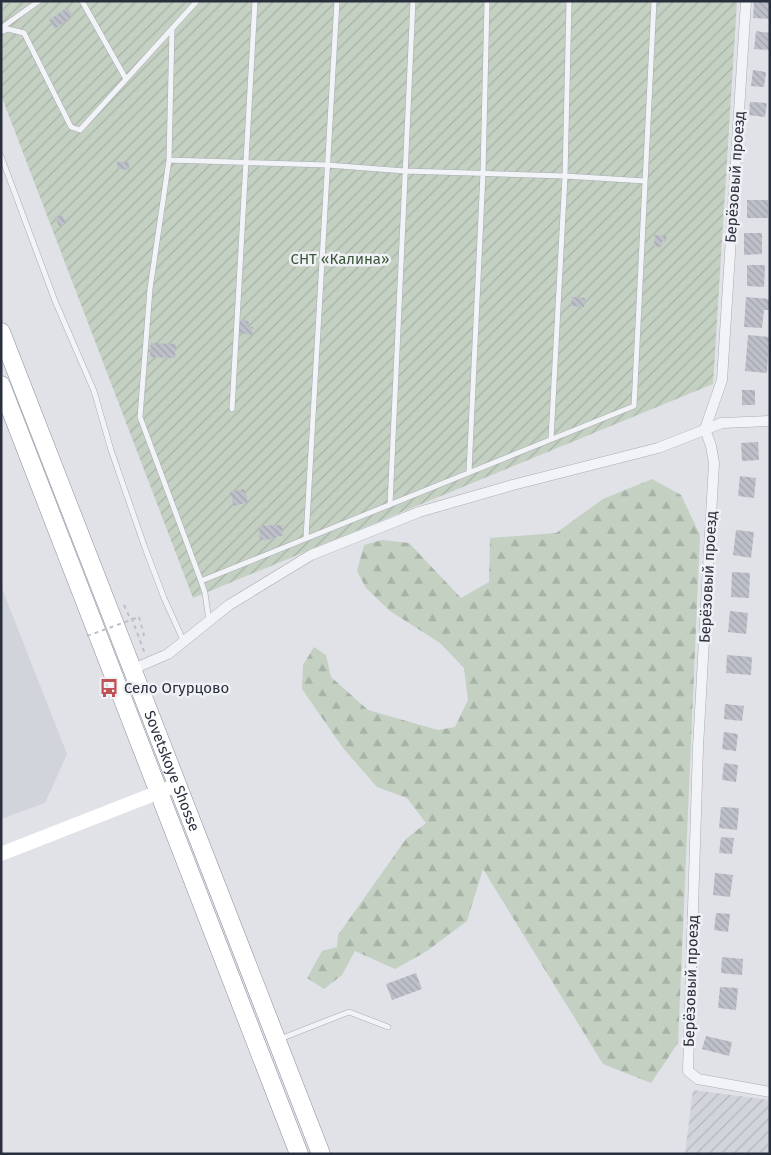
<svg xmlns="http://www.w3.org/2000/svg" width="771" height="1155" font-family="'Fira Sans',sans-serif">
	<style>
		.built { fill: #d2d4dc }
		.industrial { fill: url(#industrial-furrows) }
		.forest { fill: url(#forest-firs) }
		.garden { fill: url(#garden-furrows) }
		.building { fill: url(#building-back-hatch) }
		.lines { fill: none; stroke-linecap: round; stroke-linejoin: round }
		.lane-casing { stroke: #a9acb4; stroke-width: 6 }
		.street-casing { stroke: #a9acb4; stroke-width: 11 }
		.highway-casing { stroke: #898e9c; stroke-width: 19 }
		.path { stroke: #bec0c6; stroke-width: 2; stroke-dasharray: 4 4; stroke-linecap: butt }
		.lane { stroke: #f2f3f6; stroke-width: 5 }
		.street { stroke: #f2f3f6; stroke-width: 10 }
		.secondary { stroke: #fff; stroke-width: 14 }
		.highway { stroke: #fff; stroke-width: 18 }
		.path-bridge { stroke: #bec0c6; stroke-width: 2; stroke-dasharray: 4 4; stroke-linecap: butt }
		.labels { text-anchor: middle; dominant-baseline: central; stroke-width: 5; stroke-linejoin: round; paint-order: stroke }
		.street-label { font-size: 15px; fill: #2a2f3d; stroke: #eff1f5 }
		.park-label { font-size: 15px; fill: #3b5739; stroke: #eff1f5 }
		.poi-label { font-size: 15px; fill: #2a2f3d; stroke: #eff1f5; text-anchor: start }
	</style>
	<defs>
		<pattern id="industrial-furrows" width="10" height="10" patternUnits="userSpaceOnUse" patternTransform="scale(1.25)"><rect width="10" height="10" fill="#d2d4dc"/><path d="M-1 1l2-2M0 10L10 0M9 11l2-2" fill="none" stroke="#b4b6be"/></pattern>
		<pattern id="forest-firs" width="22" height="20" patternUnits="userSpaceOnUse" patternTransform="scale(1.25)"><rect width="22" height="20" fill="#c3d0c2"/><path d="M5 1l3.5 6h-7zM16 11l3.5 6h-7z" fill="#a8b3a8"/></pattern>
		<pattern id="garden-furrows" width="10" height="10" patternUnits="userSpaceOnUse" patternTransform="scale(1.25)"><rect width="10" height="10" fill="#c3d0c2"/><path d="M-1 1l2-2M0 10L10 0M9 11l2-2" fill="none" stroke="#a8b3a8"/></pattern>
		<pattern id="building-back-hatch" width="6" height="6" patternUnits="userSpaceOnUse" patternTransform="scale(1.25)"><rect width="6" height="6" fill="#bec0c9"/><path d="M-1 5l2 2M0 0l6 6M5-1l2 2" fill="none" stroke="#a3a5ae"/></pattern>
	</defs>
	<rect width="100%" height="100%" fill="#e0e2e7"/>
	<path class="built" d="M1 586 67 754 45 803 1 819Z"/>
	<path class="industrial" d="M693 1090 770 1100V1154H685Z"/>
	<path class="forest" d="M652 479 681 495 700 535 678 1043 651 1083 603 1064 483 869 467 921 427 951 395 969 355 951 342 975 324 989 307 978 322 951 337 947 338 935 406 839 426 823 407 798 377 787 343 748 302 689 303 665 314 647 326 655 331 677 368 710 438 730 455 727 468 700 464 668 440 643 390 611 366 588 357 571 364 545 382 540 409 543 461 598 489 582 490 538 556 533 603 499Z"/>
	<path class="garden" d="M1 1H737L713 384 193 598 1 95Z"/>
	<path class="building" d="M754 1 770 2V19L753 18Z
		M67 8 73 16 55 29 49 20Z
		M756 31 770 33 769 50 754 49Z
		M753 70 766 72 764 87 751 86Z
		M750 102 767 103 765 117 749 115Z
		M117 162H129V170L117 169Z
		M747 200H768V218H747Z
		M62 214 66 223 59 226 55 217Z
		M744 233H762V254L744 255Z
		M655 235 666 236V242L662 241 661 247 654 246Z
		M747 265H765L764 287 747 286Z
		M572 297 585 298 584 307 571 306Z
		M746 297 770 299V310H764L762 328 744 327Z
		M239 320 249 321 248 327H253L252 335 238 333Z
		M748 335 769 337 767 373 745 371Z
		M151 343 176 344 175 358 150 357Z
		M742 390H755V405H742Z
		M758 442 759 460 742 461 741 443Z
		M740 476 756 478 754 498 738 496Z
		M244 489 248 502 234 506 230 492Z
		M282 525 283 536H275V539L260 540 259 526Z
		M736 530 754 532 751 558 733 555Z
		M732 572 750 573 749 598 731 597Z
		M730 611 748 613 746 634 728 632Z
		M727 655 752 657 751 675 726 673Z
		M725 704 744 706 742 721 724 719Z
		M724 732 738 734 736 751 722 749Z
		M724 763 738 765 736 782 722 780Z
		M721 807 739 808 737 830 719 828Z
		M721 837 734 838 732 854 719 853Z
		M715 873 733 875 730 897 713 895Z
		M716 913 730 914 728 932 714 930Z
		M722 957 743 959 742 975 721 973Z
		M416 973 422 989 392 1000 386 984Z
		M720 987 738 988 736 1010 718 1008Z
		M706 1036 732 1042 729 1056 702 1049Z"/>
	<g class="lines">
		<g class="lane-casing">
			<path id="lane" d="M82 1 126 79
				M1 28 39 1
				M1 32 8 29 24 33 71 127 80 130 197 1
				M1 156 55 301 94 391 111 450 144 545 164 598 184 642
				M169 160 172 29
				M232 409 255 1
				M551 439 565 176 569 1
				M469 472 483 173 487 1
				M390 505 413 1
				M306 538 337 1
				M201 581 140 417 150 289 169 160 327 165 405 171 565 176 645 181
				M209 621 205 593 201 581 634 406 654 1
				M280 1039 349 1012 388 1027"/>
		</g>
		<g class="street-casing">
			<path id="street" d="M746 1 722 380 705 429 711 446 714 463 698 747 688 1071 698 1079 770 1092
				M133 669 168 654 229 605 311 555 419 512 509 486 658 448 722 423 770 421"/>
		</g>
		<g class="highway-casing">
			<g id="highway">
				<path id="s1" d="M1 332 321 1154"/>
				<path d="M1 385 299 1154"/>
			</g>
		</g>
		<path class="path" d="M124 605 129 616H131L145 654
			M139 617 144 635 139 638"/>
		<use href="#lane" class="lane"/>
		<use href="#street" class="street"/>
		<path class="secondary" d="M1 854 177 785"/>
		<use href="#highway" class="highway"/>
		<path class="path-bridge" d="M87 636 139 617"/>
	</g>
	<defs>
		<g id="bus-bare" transform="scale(1.5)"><path d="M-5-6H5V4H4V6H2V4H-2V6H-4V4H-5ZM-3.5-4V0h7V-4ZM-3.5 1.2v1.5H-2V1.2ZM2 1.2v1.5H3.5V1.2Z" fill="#bf5254" stroke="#eff1f5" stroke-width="2.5" paint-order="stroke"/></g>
	</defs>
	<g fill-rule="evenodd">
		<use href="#bus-bare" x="109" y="688"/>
	</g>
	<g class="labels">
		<g class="street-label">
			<text transform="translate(735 177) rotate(-86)">Берёзовый проезд</text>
			<text transform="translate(708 577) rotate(-87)">Берёзовый проезд</text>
			<text stroke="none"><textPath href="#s1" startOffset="471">Sovetskoye Shosse</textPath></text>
			<text transform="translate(691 981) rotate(-88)">Берёзовый проезд</text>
		</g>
		<g class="park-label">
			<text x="340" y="259">СНТ «Калина»</text>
		</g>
		<g class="poi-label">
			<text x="124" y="688">Село Огурцово</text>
		</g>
	</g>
	<rect width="771" height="1155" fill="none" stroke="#2a2f3d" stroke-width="5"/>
</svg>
